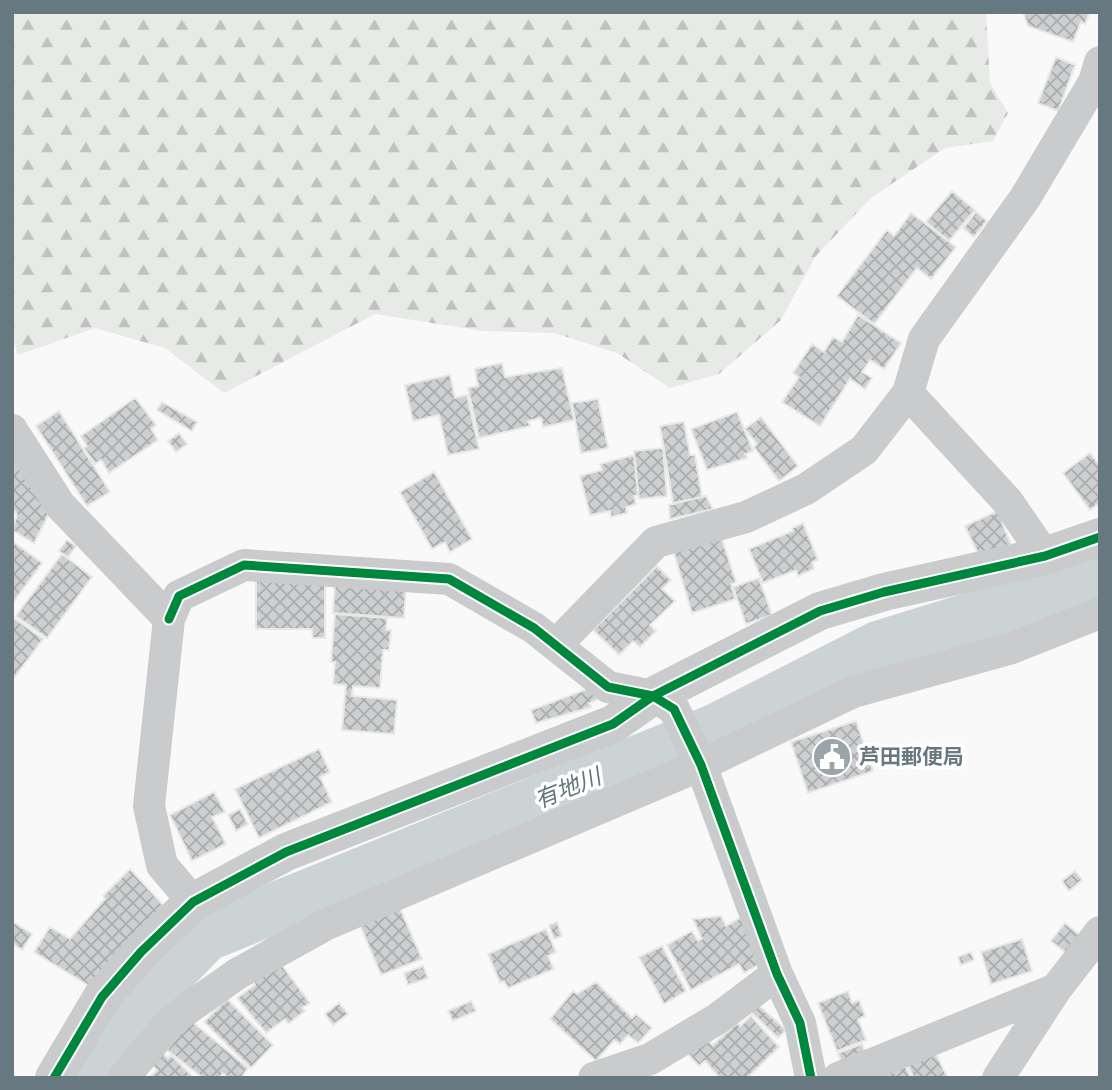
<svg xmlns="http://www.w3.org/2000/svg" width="1112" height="1090" font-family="'Sofia Sans Condensed','Noto Sans JP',sans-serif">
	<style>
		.forest { fill: url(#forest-firs) }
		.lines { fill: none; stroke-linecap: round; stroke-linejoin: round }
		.river { stroke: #cbd3d5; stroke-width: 51 }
		.building { fill: url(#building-cross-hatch); stroke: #e8e8e8; stroke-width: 2 }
		.minor { stroke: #cacbcc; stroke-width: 32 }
		.tertiary { stroke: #cacbcc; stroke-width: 38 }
		.cycleway-casing { stroke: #fff; stroke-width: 13 }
		.cycleway { stroke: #00873e; stroke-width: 9 }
		.labels { text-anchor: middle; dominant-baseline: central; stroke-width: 7; stroke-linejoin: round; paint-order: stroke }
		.poi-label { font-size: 21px; font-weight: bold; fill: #677880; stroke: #fff; text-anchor: start }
		.water-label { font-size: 23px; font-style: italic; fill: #62767a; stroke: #fff }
	</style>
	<defs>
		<pattern id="forest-firs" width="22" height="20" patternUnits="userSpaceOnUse" patternTransform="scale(1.75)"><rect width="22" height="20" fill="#e8eae7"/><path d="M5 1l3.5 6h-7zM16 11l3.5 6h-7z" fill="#c0c2c0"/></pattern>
		<pattern id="building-cross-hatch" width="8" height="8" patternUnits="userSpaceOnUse" patternTransform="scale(1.75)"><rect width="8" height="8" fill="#cdcfd0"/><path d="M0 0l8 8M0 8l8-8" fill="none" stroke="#aaadae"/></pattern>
	</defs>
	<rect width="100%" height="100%" fill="#f9f9f9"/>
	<path class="forest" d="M12 12H986L990 83 1008 113 993 141 945 148 872 197 815 257 781 320 719 374 670 388 617 353 554 333 483 331 375 314 224 393 165 348 95 328 18 355 12 335Z"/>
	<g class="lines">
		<path class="river" d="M94 1078 132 1012 206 936 716 729 879 646 1100 578"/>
	</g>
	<path class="building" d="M1023 12H1090L1085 24 1081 22 1073 42 1028 26Z
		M1056 57 1075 65 1058 111 1038 103Z
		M952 191 975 210 949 241 926 222Z
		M976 212 987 221 974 237 963 228Z
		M911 213 956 247 931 279 917 268 874 324 837 296 887 230 894 236Z
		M858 315 901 343 884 369 870 360 862 372 872 378 865 389 850 379 820 426 782 402 799 377 793 373 812 344 824 352 833 337 842 342Z
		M502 363 505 377 562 368 574 420 543 427 541 418 528 421 530 426 479 438 468 388 478 386 475 369Z
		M450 375 455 398 467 395 479 449 448 455 439 415 413 421 405 385Z
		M135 398 156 425 151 429 158 440 109 473 101 460 95 464 84 448 87 446 81 436Z
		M598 399 608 448 581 453 572 403Z
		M162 402 197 422 192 431 157 410Z
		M59 411 110 492 87 506 36 426Z
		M737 412 753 451 745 454 747 458 707 470 691 429Z
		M761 417 798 466 779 481 754 447 757 444 745 429Z
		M684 422 690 455H695L702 497 673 503 660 426Z
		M179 433 187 444 176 452 168 441Z
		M12 438 56 500 34 543 12 530 17 515 12 508Z
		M663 448 667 496 639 499 634 451Z
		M1090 453 1100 466V503L1090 510 1063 473Z
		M634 455 638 495 634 496 636 504 626 507 627 513 611 517 610 511 590 515 580 476 602 470 600 464Z
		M434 472 472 539 450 552 445 542 432 549 400 492Z
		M706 496 713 509 670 519 669 505Z
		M1004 508 1010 520 1002 523 1011 544 980 558 965 526Z
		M803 523 818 560 812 562 814 569 798 576 796 570 763 583 749 549 793 531 792 528Z
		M721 536 736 582 731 584 735 599 692 613 673 550Z
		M67 540 76 546 68 557 59 551Z
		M15 543 42 563 12 604V547Z
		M62 554 92 577 47 638 16 616Z
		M657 566 671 580 662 589 675 601 650 625 656 631 640 647 633 641 619 655 593 630Z
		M759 578 772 615 746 624 733 587Z
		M256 580H325V638H313L312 629H256Z
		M335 582 406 587 404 618 333 613Z
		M335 614 387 618 386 630H391L389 650H383L380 688 353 686 352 696 397 700 394 734 342 730 346 685 333 684 335 662H331Z
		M14 618 43 639 13 679 12 621Z
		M593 687 597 700 589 703 591 707 536 723 531 710Z
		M856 721 873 771 808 793 791 742Z
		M319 749 330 772 320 777 332 802 259 838 235 789Z
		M214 792 225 812 212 817 226 844 192 861 170 815Z
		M240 809 248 824 236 831 228 815Z
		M130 869 164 906 91 987 34 952 50 927 70 939 105 899 103 896Z
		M1075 871 1082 880 1069 891 1062 881Z
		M400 908 422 959 381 975 360 925Z
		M745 915 765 961 744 973 739 964 691 990 667 945 692 931 698 941 702 939 693 919 721 916 726 926Z
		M13 922 32 934 22 950 12 943Z
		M557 922 562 936 554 939 549 925Z
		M1065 923 1083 938 1069 955 1051 941Z
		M546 929 556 952 548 956 554 969 508 988 504 981 500 983 488 954Z
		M1022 939 1032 971 991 984 981 952Z
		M662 946 686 991 664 1004 639 957Z
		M971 952 974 960 961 965 958 957Z
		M281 964 310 1003 302 1008 305 1011 288 1024 285 1019 266 1033 237 998 255 985 253 981Z
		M423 966 428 978 408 985 404 973Z
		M596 982 632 1018 636 1014 652 1028 638 1043 628 1035 620 1044 614 1040 596 1061 550 1019 573 991 577 994Z
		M848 991 852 1003 859 1000 865 1016 858 1019 866 1040 837 1051 818 1003Z
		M227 999 273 1045 251 1068 204 1022Z
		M471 1001 476 1011 453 1021 448 1011Z
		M339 1003 348 1014 333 1025 325 1014Z
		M756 1003 786 1030 778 1038 750 1011Z
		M751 1016 779 1047 747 1078H720L705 1061 699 1066 688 1054 705 1037 713 1045 737 1023 740 1026Z
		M190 1020 248 1068 241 1078H228L223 1073 219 1078H203L167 1050Z
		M862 1044 867 1057 843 1066 838 1053Z
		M934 1051 948 1078H914L903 1056Z
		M162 1052 168 1058 171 1055 194 1078H149L157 1070 151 1064Z
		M905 1065 911 1078H869Z"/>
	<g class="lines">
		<path class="minor" d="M908 393 1008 502 1045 556
			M12 430 60 505 169 619 149 806 162 865 193 902
			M169 619 179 596 244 565 449 579 534 628 608 687 653 696 674 709 701 765 777 974 800 1023 811 1078
			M556 645 656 542 746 517 806 489 864 450 908 393 924 339 1025 198 1094 82 1100 62
			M123 1078 173 1019 237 974 327 924 701 765 853 692 1012 648 1100 613
			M594 1078 650 1059 717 1019 777 974
			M838 1078 1056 989
			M998 1078 1056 989 1100 932"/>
		<path class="tertiary" d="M54 1078 102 997 141 952 193 902 286 852 613 724 653 696 820 611 884 592 1045 556 1100 537"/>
		<g class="cycleway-casing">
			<path id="cycleway" d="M169 619 179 596 244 565 449 579 534 628 608 687 653 696 674 709 701 765 777 974 800 1023 811 1078
				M54 1078 102 997 141 952 193 902 286 852 613 724 653 696 820 611 884 592 1045 556 1100 537"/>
		</g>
		<use href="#cycleway" class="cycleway"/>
	</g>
	<defs>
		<g id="civic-disc" transform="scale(2.0125)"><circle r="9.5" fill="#9aa5aa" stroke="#fff"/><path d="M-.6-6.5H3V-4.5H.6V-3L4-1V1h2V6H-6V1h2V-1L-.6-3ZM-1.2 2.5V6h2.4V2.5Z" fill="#fff"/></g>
	</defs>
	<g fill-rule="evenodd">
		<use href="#civic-disc" x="832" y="757"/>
	</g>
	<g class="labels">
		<g class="poi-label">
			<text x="859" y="757">芦田郵便局</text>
		</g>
		<g class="water-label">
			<text transform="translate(568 789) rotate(-22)">有地川</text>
		</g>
	</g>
	<rect width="1112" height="1090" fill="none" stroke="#677880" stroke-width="28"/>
</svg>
